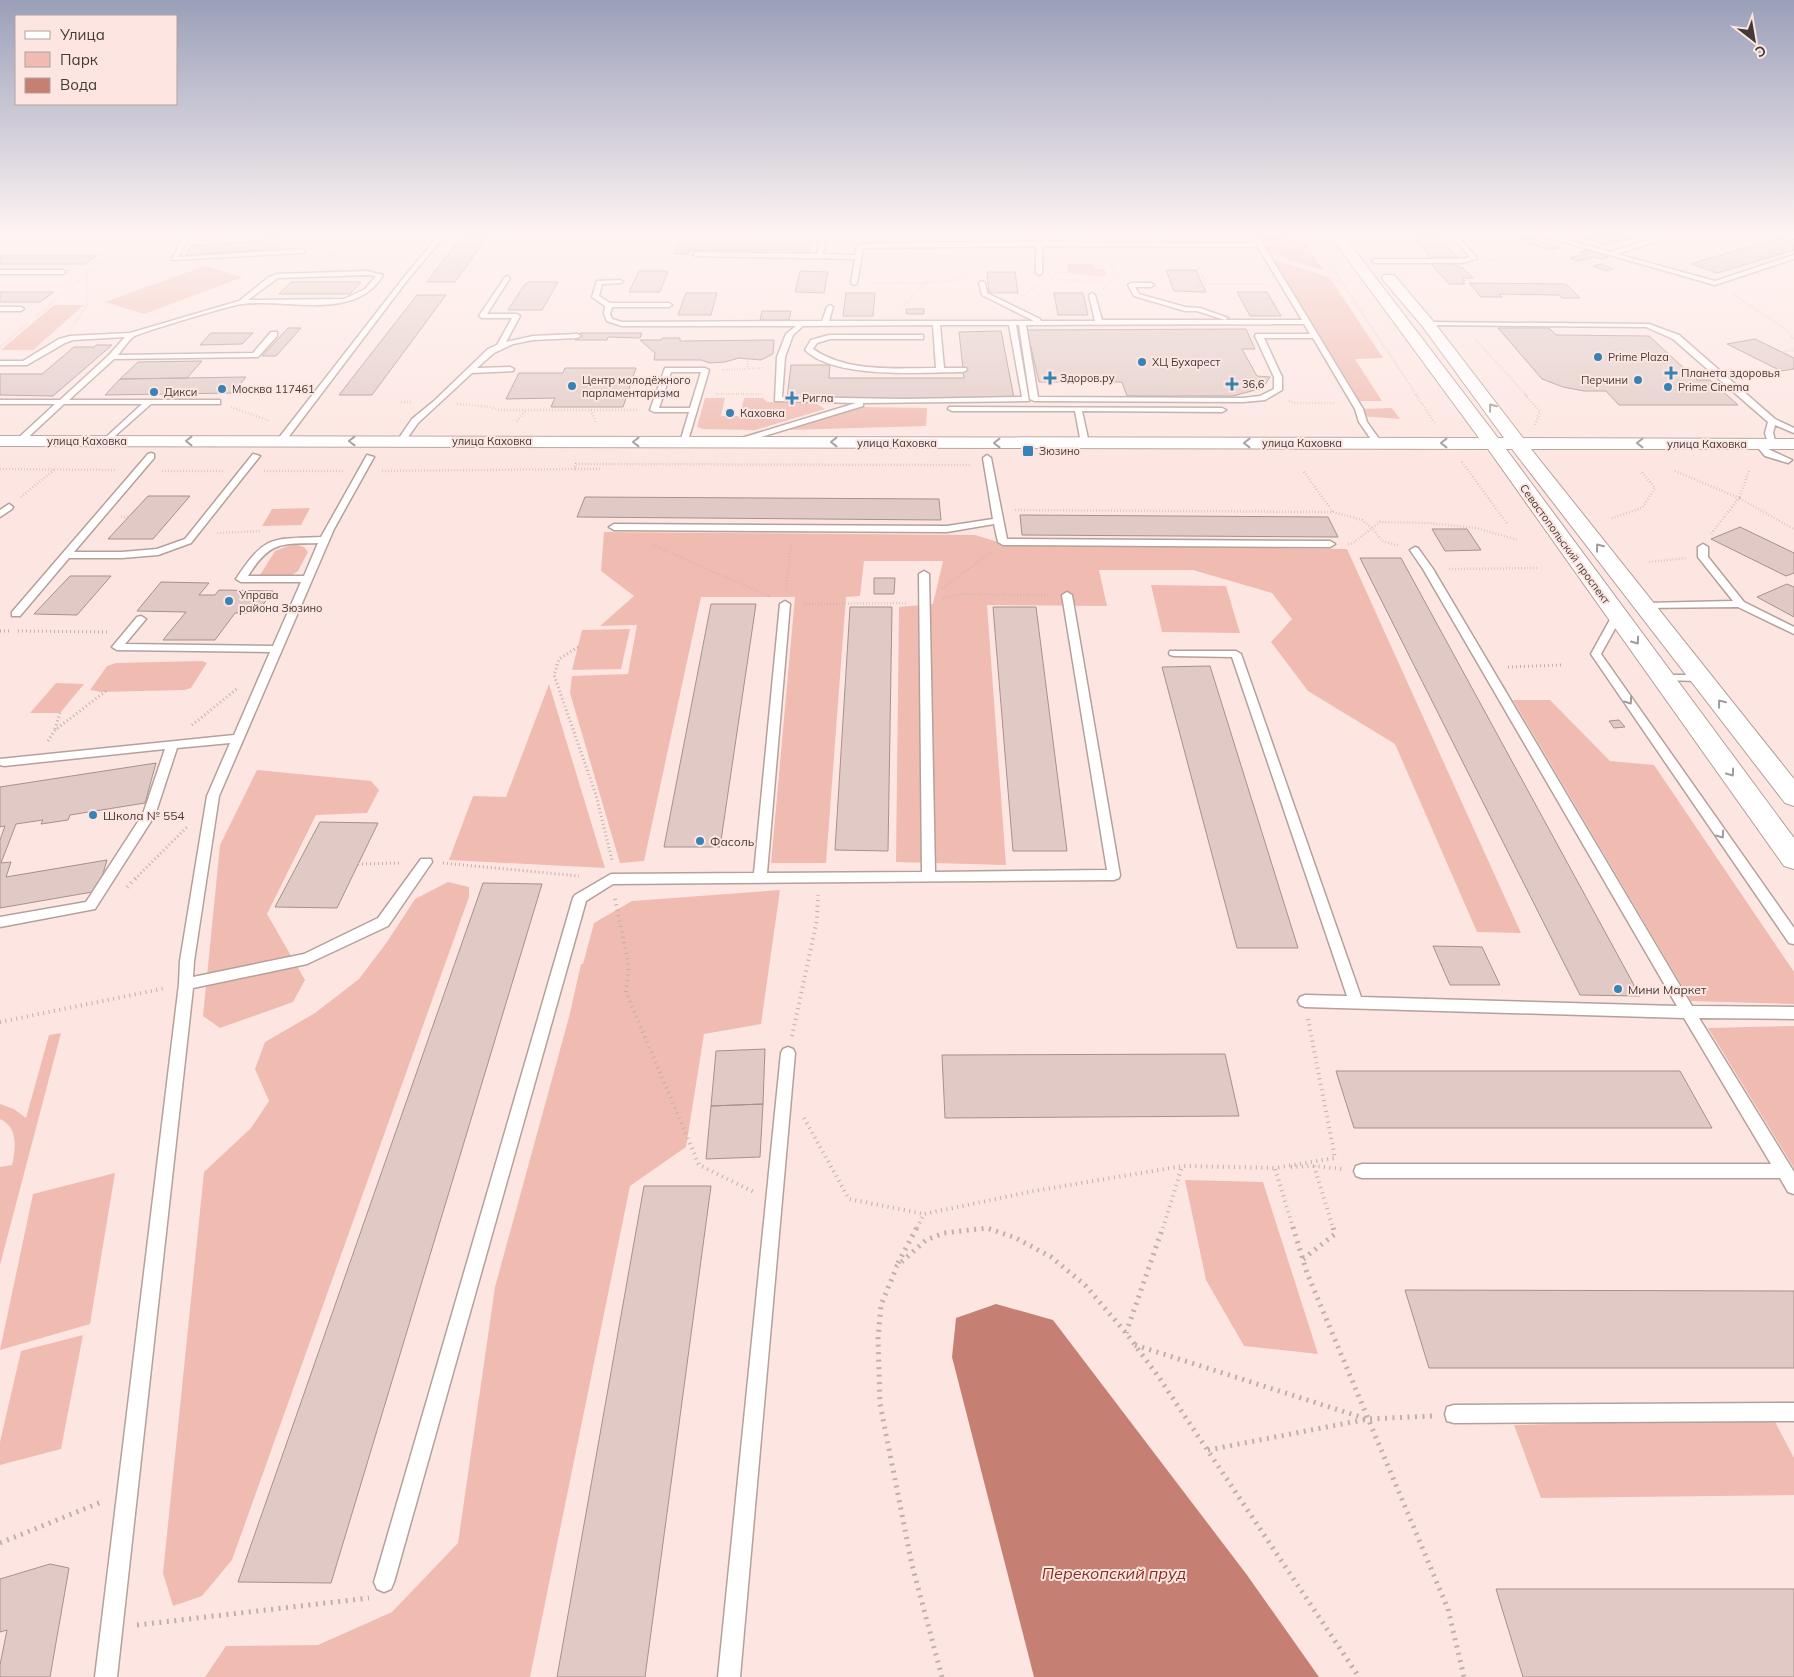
<svg xmlns="http://www.w3.org/2000/svg" width="1794" height="1677" font-family="Mulish,sans-serif">
	<style>
		.green { fill: #f0bcb2 }
		.water { fill: #c68073 }
		.building { fill: #e1cac5; stroke: #a7918d }
		.lines { fill: none; stroke-linecap: round; stroke-linejoin: round }
		.service-casing { stroke: #b5a09b; stroke-width: 3 }
		.secondary-casing { stroke: #b5a09b; stroke-width: 2 }
		.path-far4 { stroke: #c2afab; stroke-width: 2; stroke-dasharray: 0.5 2; stroke-linecap: butt }
		.path-far3 { stroke: #c2afab; stroke-width: 2.5; stroke-dasharray: 0.5 2.5; stroke-linecap: butt }
		.path-far2 { stroke: #c2afab; stroke-width: 3; stroke-dasharray: 1 3; stroke-linecap: butt }
		.path-far1 { stroke: #c2afab; stroke-width: 4; stroke-dasharray: 1 4.5; stroke-linecap: butt }
		.path { stroke: #c2afab; stroke-width: 5; stroke-dasharray: 2 5.5; stroke-linecap: butt }
		.service { fill: #fff; fill-rule: evenodd }
		.secondary { fill: #fff; fill-rule: evenodd }
		.oneway { stroke: #a19c9c }
		.poi-dot { fill: #3883b6; stroke: #fde6e1; stroke-width: 2 }
		.labels { text-anchor: middle; dominant-baseline: central; stroke-width: 4; stroke-linejoin: round; paint-order: stroke }
		.far-poi-label { font-size: 11px; fill: #433a38; stroke: #fde6e1; text-anchor: start }
		.far-street-label { font-size: 11px; fill: #433a38; stroke: #fde6e1 }
		.poi-label { font-size: 12px; fill: #433a38; stroke: #fde6e1; text-anchor: start }
		.near-water-label { font-size: 16px; font-style: italic; fill: #832e21; stroke: #fde6e1 }
	</style>
	<rect width="100%" height="100%" fill="#fde6e1"/>
	<path class="green" d="M1251 231H1296L1298 235 1259 245Z
		M1301 237 1324 271 1271 254 1265 247Z
		M1274 260 1330 278 1383 358 1355 359 1382 401H1360Z
		M1067 264H1093L1095 269H1105L1106 277 1068 273Z
		M205 266 243 277 144 314 105 302Z
		M54 305H84L33 350H1Z
		M705 398H725L721 416H740L744 398H763L767 402H814L825 409 755 430 703 429 697 427Z
		M862 407 927 408 926 426 788 430Z
		M1392 408 1400 419 1361 416 1359 409Z
		M310 508 301 525 262 526 272 509Z
		M604 532 975 535 1008 545 1347 549 1521 933 1477 932 1395 744 1308 691 1271 642 1292 619 1272 593 1193 570H1099L1107 606 987 605 1006 865 896 862 899 607 933 604 943 561H864L860 596 846 597 826 863H771L795 597H701L644 861 620 863 570 693 572 676 628 674 637 625 600 626 634 596 601 571Z
		M293 544 304 547 308 552 298 571 291 576 260 575 275 551Z
		M1151 585 1226 586 1240 633 1162 632Z
		M630 629 621 669 572 670 582 630Z
		M202 661 207 663 191 688 184 690 101 692 90 690 107 666 116 663Z
		M56 683 84 684 60 713H30Z
		M549 684 605 868 449 860 473 796 506 797Z
		M1513 700H1550L1610 761 1654 765 1794 972V1004L1691 1001Z
		M257 770 371 781 379 790 367 813 316 815 267 914 305 980 293 1002 220 1028 203 1016 220 845Z
		M448 882 469 887V897L232 1560 202 1596 173 1606 163 1573 204 1172 251 1128 269 1101 255 1069 265 1042 315 1013 359 979 387 942 415 899Z
		M780 890 761 1024 704 1034 686 1147 630 1186 530 1677H205L226 1646 318 1645 392 1612 458 1543 495 1287 569 1017 581 964H583L594 923 632 901Z
		M1794 1026V1168L1708 1028Z
		M61 1033 0 1265V1167L12 1165C16 1148 18 1127 0 1119V1104L14 1109 26 1118 49 1035Z
		M115 1173 90 1324 0 1350 33 1194Z
		M1185 1180 1263 1182 1318 1354 1244 1346 1206 1280Z
		M83 1335 61 1449 0 1465V1442L21 1351Z
		M1773 1418 1794 1458V1495L1541 1498 1514 1425Z"/>
	<path class="water" d="M996 1304 1053 1320 1247 1575 1319 1677H1034L952 1357 956 1318Z"/>
	<path class="building" d="M266 231H286L277 251 259 253 260 250 202 254 200 256 184 258 191 246 261 241Z
		M466 231H492L455 282H427Z
		M1407 231H1433L1460 260H1433Z
		M1603 231H1655L1607 245 1584 237Z
		M1530 237 1559 248 1548 250 1519 239Z
		M1778 238 1794 243V250L1717 273 1691 264Z
		M679 242H811L809 253H796V250H689L688 254H674Z
		M1588 250 1608 257 1601 259 1594 257 1578 261 1570 258 1585 254 1580 252Z
		M0 255H97L85 264H0Z
		M1429 262H1445L1463 268 1473 278H1462L1465 281H1462L1465 284H1449Z
		M1600 264 1613 269 1606 271 1593 266Z
		M1166 270H1196L1206 292 1174 291Z
		M639 271H668L660 292H629Z
		M800 271 828 272 824 293 795 292Z
		M987 272H1015L1018 293H989Z
		M291 282H361L350 294H279Z
		M529 282H558L542 310H508L525 284Z
		M1469 283 1566 284 1580 298H1562L1559 295 1499 294 1502 297H1481Z
		M0 292H54L40 302H0Z
		M1237 292H1267L1281 316H1250Z
		M686 293H717L711 315H678Z
		M846 293H875L873 316H843Z
		M1054 293H1083L1088 315H1058Z
		M417 295H446L372 395H339Z
		M906 309H924V314H907Z
		M762 311H791L789 320H760Z
		M288 328H301L276 356H262Z
		M1498 328H1549L1556 335 1649 336 1697 380H1710L1738 405H1619L1606 391H1584L1563 387 1542 379Z
		M1246 329 1255 349H1242L1257 376 1270 377 1263 388 1233 396H1127L1122 382H1039L1027 330Z
		M1001 331 1014 398 787 399 791 365H830L829 378H964L959 332Z
		M211 333H253L242 344 200 345Z
		M580 333H642L640 338 608 337 607 340H575Z
		M662 338H680V341L774 340 773 354 761 360 739 358 725 362 710 363 701 360H654L655 353 640 340H661Z
		M1755 339 1794 358V369L1781 371 1727 344Z
		M96 345H112L53 396 0 395V374H42L74 347H94Z
		M202 361 187 378 120 379 138 362Z
		M565 368H636L623 407H551L555 398 506 399 519 373H563Z
		M246 377 233 393 105 395 120 379Z
		M148 496H190L153 539H108Z
		M585 497 939 499 941 520 577 517Z
		M1020 515 1328 517 1338 537 1022 535Z
		M1740 527 1794 553V573L1786 576 1711 539Z
		M1432 529H1467L1481 550 1445 551Z
		M1360 558H1401L1640 996 1580 995Z
		M70 576H111L77 615 34 614Z
		M874 578H895L894 594H874Z
		M161 582 209 583 199 595H215L219 590 273 591 257 613H235L215 640H163L186 612 137 611Z
		M1787 584 1794 587V617L1757 597Z
		M711 604H756L720 847H664Z
		M850 607H892L888 851 835 850Z
		M993 607H1036L1067 851H1013Z
		M1210 666 1298 948H1237L1162 667Z
		M1619 720 1625 727 1614 728 1609 721Z
		M156 763 145 803 70 815 68 820 41 824 43 820 16 824 1 863 11 862 6 877 107 860 98 891 0 908V840L5 826 0 827V787Z
		M320 822 378 823 337 908 275 907Z
		M483 883 542 884 331 1583 238 1582Z
		M1433 946 1482 947 1500 985H1450Z
		M765 1049 763 1104 711 1106 716 1051Z
		M1225 1054 1239 1116 945 1118 942 1055Z
		M1336 1071H1680L1712 1128H1354Z
		M763 1104 760 1157 706 1159 711 1106Z
		M644 1186H711L645 1677H557Z
		M1405 1290 1794 1291V1368H1429Z
		M50 1564 69 1568 50 1677H0V1665L7 1630 0 1632V1579Z
		M1496 1589H1794V1677H1523Z"/>
	<g class="lines">
		<g class="service-casing">
			<path id="service" d="M186 231H192L178 257 302 249 305 251 302 253 172 260Z
				M442 231H449L409 278 284 443H278V439L405 276Z
				M821 231H827L823 254 855 255 857 246 860 244 975 242 974 231H980L981 242H1069L1066 231H1072L1076 242 1154 243 1150 231H1156L1160 243H1256L1249 231H1255L1363 409 1367 422 1382 443 1375 445 1359 422 1355 409 1313 338H1264L1282 377V390L1265 400 1243 402 1034 401 1030 399 1019 325H1016L1029 401 863 403V406L738 444 734 442 735 440 856 403 775 401 777 357 786 334 796 326H622L607 321 604 314 605 306 592 297 597 281 620 280 623 282 622 283 602 284 599 296 610 303H669L672 305 669 307H612L610 314 612 319 622 322 822 321 827 307 830 305 833 307 829 321H1034L982 295 979 283 982 281 985 283 987 293 1040 319 1041 321H1095L1089 295 1092 293 1095 295 1102 320H1302L1258 247 1042 246V273L1039 275 1036 273V246L863 248 857 283 854 285 851 283 855 259 696 256 693 254 696 252 817 254ZM1304 324 1310 334H1256L1255 336 1274 377V389L1260 396 1243 398 1038 397 1026 325ZM933 325 936 368C896 368 848 373 813 349L817 343 830 339H923V335H829L811 340 805 350C836 380 922 372 963 372L967 370 966 368H944L940 325H1009L1022 397 904 399 782 397 785 357 793 335 803 326Z
				M1446 231H1453L1476 257V259L1462 263H1375L1372 261 1375 259H1462L1470 257Z
				M1525 231H1536L1610 252 1677 231H1688L1617 254 1715 281 1794 255V259L1715 285Z
				M1771 231H1782L1794 235V239Z
				M0 270H63L66 272 63 274H0Z
				M367 271 383 275C356 322 287 298 242 304 231 305 139 333 133 337 127 342 123 349 118 355L253 353 271 332H277V336L258 357 114 359 69 400H220V404H151L107 443H104V439L142 404H64L22 443 15 441 55 404H0V400H60L109 355 125 337 73 340 65 343 27 365H0V361H23L59 339 70 336 130 333 239 301 269 277 277 274ZM367 275 376 276 365 289 344 299 248 300 278 278Z
				M507 276 510 278 487 314H517L520 316 506 342 533 336 577 334 581 336 577 338 533 340 513 344 494 353 477 368 510 367 514 369 513 371 472 373 418 423 404 443H398L397 441 412 419 434 401 488 349 497 345 512 318H482L479 316 505 277Z
				M1131 283H1151L1154 285 1151 287H1135L1139 294 1185 307 1200 308 1228 318 1225 320 1197 311H1185L1134 296 1128 285Z
				M0 307H21L24 309 21 311H0Z
				M1428 322 1649 324 1679 335 1775 419 1794 428V433L1775 425 1773 433 1776 444 1768 449 1792 460 1788 463 1765 456 1759 449 1768 443 1765 433 1768 422 1673 339 1646 327 1426 325V323Z
				M665 368H705L709 370 687 444 680 442 689 412H654L650 410ZM671 372H701L690 408H659Z
				M949 407 1222 408 1226 410 1222 412 1082 411 1089 443 1085 445 1081 443 1075 411H952L948 409Z
				M151 453 154 454V458L74 552H122L157 549 185 539 253 454 260 456 191 543 158 555 122 558H69L20 616H12V612L148 454Z
				M367 455 374 457 334 529 219 796 194 961 193 977 304 954 378 918 421 859H431L432 862 388 926 307 964 193 988 117 1677H95L179 984 180 961 207 796 230 743 177 748 155 815 95 909 0 927V917L86 902 143 814 165 749 4 766 0 765V759L234 735 270 652 117 650 112 647 137 617 141 616 146 619 125 644 273 646 301 582H241L236 579C265 535 271 539 321 537ZM318 543 304 576H248C270 541 280 544 318 543Z
				M987 455 991 458 1007 539 1330 541 1335 544 1330 547 1003 545 998 542 994 524 947 532 614 530 609 527 614 524 947 526 993 519 983 458Z
				M9 504 13 507 12 509 0 517V510Z
				M1703 544 1708 547V557L1744 602 1794 627V634L1738 607 1641 608 1640 606 1645 603 1733 601 1698 557V547Z
				M1415 547 1418 548 1433 569 1692 1006 1794 1007V1019L1699 1018 1794 1172V1194L1788 1192 1780 1178H1362L1356 1176 1354 1171 1356 1166 1362 1164H1771L1684 1018 1305 1007 1300 1005 1298 1001 1300 997 1305 995 1347 996 1232 657 1174 656 1170 655 1169 653 1170 651H1236L1241 654 1361 997 1677 1006 1423 569 1410 550Z
				M924 571 929 574 935 872 1107 870 1062 595 1067 592 1072 595 1120 875 1119 878 1114 880 613 884 586 901 394 1582 391 1589 384 1592 377 1589 374 1582 573 898 575 895 611 874 754 873 780 604 785 601 790 604 767 873 922 872 919 574Z
				M1617 613 1622 616 1601 654 1794 928V944L1789 943 1591 654 1612 616Z
				M1662 675H1701L1706 678 1701 681 1658 680 1657 678Z
				M788 1047 793 1049 795 1053 740 1677H718L781 1053 783 1049Z
				M1794 1403V1421L1454 1423 1447 1421 1445 1414 1447 1407 1454 1405Z"/>
		</g>
		<g class="secondary-casing">
			<path id="secondary" d="M1327 231H1340L1498 438H1504L1423 327 1384 281 1382 278 1384 275H1394L1433 321 1523 438 1794 439V449H1531L1794 779V806L1785 803 1512 449H1506L1794 838V869L1784 866 1488 449 0 446V436L1479 438Z"/>
		</g>
		<path class="path-far4" d="M1308 231 1417 396
			M1377 231 1389 246
			M203 239 249 236
			M1275 241 1308 232
			M118 245 166 242
			M316 251 335 252
			M326 257 391 231
			M565 257 594 231
			M1195 259 1206 284H1265
			M1109 260 1118 276
			M1488 260 1554 255
			M1291 266 1340 282
			M1054 272 1068 273
			M1051 279 1085 281
			M1201 281 1197 284H1206
			M77 282 113 253 122 240
			M871 283H924
			M1197 284 1202 295
			M1103 288 1115 280
			M1733 294 1789 332 1794 340
			M1022 296 1037 286
			M903 307 925 283 966 279V259
			M37 316 72 286
			M74 323 87 305V274L79 273
			M1476 340 1527 396
			M0 347 28 323
			M1782 352 1794 350
			M747 359 748 368
			M722 370 763 368
			M716 394H762"/>
		<path class="path-far3" d="M1416 395 1436 425
			M1525 395 1540 411 1535 425
			M1289 401 1294 403H1335
			M401 402H411
			M457 404 491 407 499 410H638
			M231 407 270 421
			M591 410 596 424
			M517 421 525 411
			M1462 462 1508 525
			M0 469 115 470
			M575 469H600
			M162 471H223
			M264 471H343
			M382 471 575 469 576 464 971 465
			M1675 471 1739 498 1711 534
			M1749 471 1739 498 1794 529
			M1304 472 1333 512
			M21 497 55 469
			M1015 510 1333 512 1362 520 1372 528 1382 541 1400 546
			M121 517H129
			M1612 518 1642 508 1655 488 1641 471
			M217 533 261 531
			M1348 544 1353 543 1380 522 1428 523 1476 528 1518 540
			M653 545 771 597
			M1649 562 1686 558
			M1449 569 1538 568
			M942 589 991 552
			M786 590 791 544
			M943 598 961 594 1049 595
			M803 604 906 603"/>
		<path class="path-far2" d="M0 631H12
			M18 631 107 632
			M578 647 559 659 554 675 596 795 612 860
			M1508 667 1562 665
			M192 725 238 688
			M55 729 60 713
			M48 741 55 730 106 691
			M443 863 579 876
			M358 864 402 863
			M135 879 188 826"/>
		<path class="path-far1" d="M127 887 137 877
			M615 899 629 967 626 992 699 1165 754 1192
			M0 1022 166 988
			M792 1036 817 920 818 895
			M804 1118 849 1199 924 1214
			M1314 1166 1333 1228
			M1291 1167 1314 1166 1342 1169
			M917 1228 924 1214 1034 1191 1182 1166 1277 1168
			M1163 1228 1182 1166
			M1293 1228 1275 1168 1335 1158 1308 1019"/>
		<path class="path" d="M1293 1227 1307 1273 1448 1609 1464 1677
			M1303 1259 1335 1234 1333 1227
			M898 1263 917 1227
			M1126 1333 1163 1227
			M1135 1345 1367 1419
			M1208 1450 1368 1419 1433 1416
			M0 1543 104 1501
			M137 1625 369 1598
			M942 1677 912 1565 880 1404 878 1339 881 1305 897 1266 926 1240 944 1233 987 1228 1016 1238 1051 1257 1085 1285 1126 1333 1158 1376 1359 1677"/>
		<use href="#service" class="service"/>
		<use href="#secondary" class="secondary"/>
	</g>
	<defs><path id="oneway-chevron" d="M-2-3.5L2.5 0L-2 3.5" fill="none" stroke-width="1.6" stroke-linecap="round" stroke-linejoin="round" transform="scale(1.25)"/></defs>
	<g class="oneway">
		<use href="#oneway-chevron" transform="translate(1492 407) rotate(-128)"/>
		<use href="#oneway-chevron" transform="translate(189 441) rotate(180)"/>
		<use href="#oneway-chevron" transform="translate(352 441) rotate(-180)"/>
		<use href="#oneway-chevron" transform="translate(636 442) rotate(-180)"/>
		<use href="#oneway-chevron" transform="translate(834 442) rotate(-180)"/>
		<use href="#oneway-chevron" transform="translate(997 443) rotate(-180)"/>
		<use href="#oneway-chevron" transform="translate(1247 443) rotate(-180)"/>
		<use href="#oneway-chevron" transform="translate(1444 443) rotate(-180)"/>
		<use href="#oneway-chevron" transform="translate(1640 443) rotate(-180)"/>
		<use href="#oneway-chevron" transform="translate(1599 547) rotate(-128)"/>
		<use href="#oneway-chevron" transform="translate(1636 641) rotate(54)"/>
		<use href="#oneway-chevron" transform="translate(1629 701) rotate(55)"/>
		<use href="#oneway-chevron" transform="translate(1721 703) rotate(-128)"/>
		<use href="#oneway-chevron" transform="translate(1731 773) rotate(54)"/>
		<use href="#oneway-chevron" transform="translate(1721 835) rotate(55)"/>
	</g>
	<linearGradient id="sky" x2="0" y2="1"><stop stop-color="#9a9fb9"/><stop offset="0.5" stop-color="#fef4f2"/><stop offset="1" stop-color="#fef4f2" stop-opacity="0"/></linearGradient>
	<rect width="1794" height="466" fill="url(#sky)"/>
	<g class="poi-dot">
		<circle cx="1598" cy="357" r="5"/>
		<circle cx="1142" cy="362" r="5"/>
		<path d="M1668.5 365.5h5v5h5v5h-5v5h-5v-5h-5v-5h5z"/>
		<path d="M1047.5 370.5h5v5h5v5h-5v5h-5v-5h-5v-5h5z"/>
		<circle cx="1638" cy="380" r="5"/>
		<path d="M1229.5 376.5h5v5h5v5h-5v5h-5v-5h-5v-5h5z"/>
		<circle cx="572" cy="386" r="5"/>
		<circle cx="1668" cy="387" r="5"/>
		<circle cx="222" cy="389" r="5"/>
		<circle cx="154" cy="392" r="5"/>
		<path d="M789.5 390.5h5v5h5v5h-5v5h-5v-5h-5v-5h5z"/>
		<circle cx="730" cy="413" r="5"/>
		<rect x="1022" y="445" width="12" height="12" rx="2.5"/>
		<circle cx="229" cy="601" r="5"/>
		<circle cx="93" cy="815" r="5"/>
		<circle cx="700" cy="841" r="5"/>
		<circle cx="1618" cy="989" r="5"/>
	</g>
	<g class="labels">
		<g class="far-poi-label">
			<text x="1608" y="357">Prime Plaza</text>
			<text x="1152" y="362">ХЦ Бухарест</text>
			<text x="1681" y="373">Планета здоровья</text>
			<text x="1060" y="378">Здоров.ру</text>
			<text x="582" y="380">Центр молодёжного<tspan x="582" dy="13">парламентаризма</tspan></text>
			<text x="1628" y="380" text-anchor="end">Перчини</text>
			<text x="1242" y="384">36,6</text>
			<text x="1678" y="387">Prime Cinema</text>
			<text x="232" y="389">Москва 117461</text>
			<text x="164" y="392">Дикси</text>
			<text x="802" y="398">Ригла</text>
			<text x="740" y="413">Каховка</text>
			<text x="1039" y="451">Зюзино</text>
			<text x="239" y="595">Управа<tspan x="239" dy="13">района Зюзино</tspan></text>
		</g>
		<g class="far-street-label">
			<text x="87" y="441">улица Каховка</text>
			<text x="492" y="441">улица Каховка</text>
			<text x="897" y="443">улица Каховка</text>
			<text x="1302" y="443">улица Каховка</text>
			<text x="1707" y="444">улица Каховка</text>
			<text transform="translate(1565 544) rotate(54)">Севастопольский проспект</text>
		</g>
		<g class="poi-label">
			<text x="103" y="815">Школа № 554</text>
			<text x="710" y="841">Фасоль</text>
			<text x="1628" y="989">Мини Маркет</text>
		</g>
		<g class="near-water-label">
			<text x="1114" y="1573">Перекопский пруд</text>
		</g>
	</g>
	<rect x="15" y="15" width="162" height="90" fill="#fde6e1" stroke="#b3a19d"/>
	<rect x="25" y="31" width="25" height="8" fill="#ffffff" stroke="#b3a19d"/>
	<text x="60" y="40" font-size="15" fill="#433a38">Улица</text>
	<rect x="25" y="52" width="25" height="15" fill="#f0bcb2" stroke="#b3a19d"/>
	<text x="60" y="65" font-size="15" fill="#433a38">Парк</text>
	<rect x="25" y="78" width="25" height="15" fill="#c68073" stroke="#b3a19d"/>
	<text x="60" y="90" font-size="15" fill="#433a38">Вода</text>
	<g transform="translate(1754 40) rotate(149)" stroke="#fde6e1" stroke-width="4" paint-order="stroke">
	<path d="M0-4L9 19L0 12L-9 19Z" fill="#433a38"/>
	<text y="-8" font-size="14" font-weight="bold" text-anchor="middle" fill="#433a38">С</text>
	</g>
</svg>
